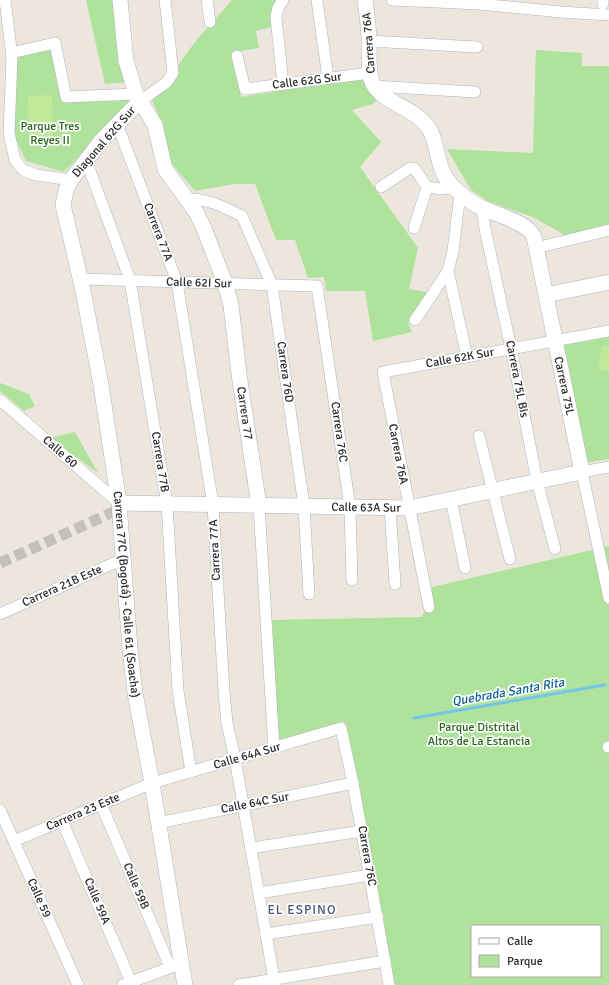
<svg xmlns="http://www.w3.org/2000/svg" width="609" height="985" font-family="Signika,sans-serif">
	<style>
		.green { fill: #afe29b; fill-rule: evenodd }
		.pitch { fill: #c2e997 }
		.lines { fill: none; stroke-linecap: round; stroke-linejoin: round }
		.stream { stroke: #72c6ec; stroke-width: 3 }
		.street-tunnel { stroke: #c5c1b9; stroke-width: 11; stroke-dasharray: 11 5.5; stroke-linecap: butt }
		.street-casing { stroke: #b1b3be; stroke-width: 12 }
		.secondary-casing { stroke: #b1b3be; stroke-width: 16 }
		.street { stroke: #fff; stroke-width: 11 }
		.secondary { stroke: #fff; stroke-width: 15 }
		.labels { text-anchor: middle; dominant-baseline: central; stroke-width: 3.5; stroke-linejoin: round; paint-order: stroke }
		.street-label { font-size: 12px; fill: #2b2b2b; stroke: #fff }
		.park-label { font-size: 12px; fill: #28661c; stroke: #fff }
		.water-label { font-size: 13px; font-style: italic; fill: #106399; stroke: #fff }
		.neighbourhood-label { font-size: 13px; letter-spacing: 1px; fill: #4c527a; stroke: #fff }
	</style>
	<rect width="100%" height="100%" fill="#ece6dd"/>
	<path class="green" d="M86 0H115L128 82 105 84Z
		M232 0H278L270 14 272 27 256 31 259 48 234 52 241 97 366 77 380 99 372 104 352 110 381 142 360 167 418 248 409 289 427 292 408 322 412 332 373 341 365 291H326L324 277 308 278 295 240H276L255 184H235L195 191 168 159 158 114 152 100C170 84 175 68 189 50 202 32 218 17 232 0Z
		M52 50 64 102 130 100 99 136 64 172 26 161 15 138V55Z
		M536 50 582 53V66H609V226L568 237 533 217 489 202 471 190 447 149 533 153Z
		M609 337V459L584 463 563 344Z
		M0 383 29 394 35 406 24 411 0 391Z
		M75 432 98 473 50 438Z
		M609 546V985H394L344 721 278 741 272 620 422 617 432 587ZM472 926H600V976H472Z"/>
	<path class="pitch" d="M52 95 53 136H29L28 96Z
		M602 345 609 346V372L598 370Z"/>
	<g class="lines">
		<path class="stream" d="M414 718 605 685"/>
		<path class="street-tunnel" d="M0 563 120 509"/>
		<g class="street-casing">
			<g id="street">
				<path d="M5 0 12 57 9 133 15 160 23 170 36 175 71 180"/>
				<path d="M207 0 210 22"/>
				<path d="M317 0 328 78"/>
				<path d="M392 0 479 4 561 12 609 15"/>
				<path d="M603 4V0"/>
				<path d="M369 41 477 47"/>
				<path d="M11 53 55 43 66 97 136 94"/>
				<path d="M237 56 245 89 370 73"/>
				<path d="M283 84 276 17 278 8 283 0"/>
				<path d="M374 86 475 92"/>
				<path d="M139 102 167 82 173 73 165 0"/>
				<path d="M117 124 177 282 213 505 224 692 227 723 235 759 275 985"/>
				<path d="M86 160 130 280 167 504 178 691 191 772"/>
				<path d="M381 187 410 168 415 169 427 187 441 189 453 187"/>
				<path d="M186 199C207 198 224 207 242 216L272 285 304 506 309 594"/>
				<path d="M482 209 485 229 511 348 537 481 555 549"/>
				<path d="M414 228 427 187"/>
				<path d="M536 248 609 230"/>
				<path d="M448 271 467 357"/>
				<path id="s1" d="M81 279 317 286 350 507 352 580"/>
				<path d="M415 320 448 271 453 251 460 194"/>
				<path d="M0 400 119 503"/>
				<path d="M479 436 510 559"/>
				<path d="M609 467 582 472 609 598"/>
				<path d="M451 499 465 568"/>
				<path d="M259 506 274 748"/>
				<path d="M390 508 395 584"/>
				<path d="M429 607 383 372 609 331"/>
				<path d="M0 614 123 559"/>
				<path d="M608 747H609"/>
				<path d="M101 804 170 967"/>
				<path d="M0 810 78 985"/>
				<path d="M62 821 131 982"/>
				<path d="M158 823 353 783"/>
				<path d="M14 841 152 783 341 728 353 783 389 985"/>
				<path d="M251 848 362 831"/>
				<path d="M259 893 370 875"/>
				<path d="M266 934 378 917"/>
				<path d="M123 985 177 965"/>
				<path d="M239 985 385 961"/>
			</g>
		</g>
		<g class="secondary-casing">
			<g id="secondary">
				<path id="s2" d="M120 0 126 61 136 94 155 125 165 169 196 212 203 226 225 283 231 305 239 374 259 506"/>
				<path id="s3" d="M139 102 101 141 71 180 66 190 63 205 83 291 101 385 119 503 130 649 135 693 152 783 185 985"/>
				<path d="M546 295 609 282"/>
				<path id="s4" d="M119 503 409 508 582 472 534 237C526 219 487 214 470 201 458 192 447 183 442 170 436 155 437 140 428 127 415 108 383 103 373 84 367 72 370 55 369 42 369 28 367 14 365 0"/>
			</g>
		</g>
		<use href="#street" class="street"/>
		<use href="#secondary" class="secondary"/>
	</g>
	<g class="labels">
		<g class="street-label">
			<text transform="translate(369 43) rotate(-94)">Carrera 76A</text>
			<text transform="translate(307 81) rotate(-7)">Calle 62G Sur</text>
			<text transform="translate(104 142) rotate(-49)">Diagonal 62G Sur</text>
			<text transform="translate(158 232) rotate(69)">Carrera 77A</text>
			<text stroke="none"><textPath href="#s1" startOffset="118">Calle 62I Sur</textPath></text>
			<text transform="translate(460 358) rotate(-10)">Calle 62K Sur</text>
			<text transform="translate(285 372) rotate(82)">Carrera 76D</text>
			<text transform="translate(517 379) rotate(79)">Carrera 75L Bis</text>
			<text transform="translate(564 386) rotate(78)">Carrera 75L</text>
			<text stroke="none"><textPath href="#s2" startOffset="439">Carrera 77</textPath></text>
			<text transform="translate(339 432) rotate(82)">Carrera 76C</text>
			<text transform="translate(60 452) rotate(41)">Calle 60</text>
			<text transform="translate(398 454) rotate(79)">Carrera 76A</text>
			<text transform="translate(160 462) rotate(81)">Carrera 77B</text>
			<text stroke="none"><textPath href="#s4" startOffset="247">Calle 63A Sur</textPath></text>
			<text transform="translate(215 550) rotate(-93)">Carrera 77A</text>
			<text transform="translate(62 586) rotate(-24)">Carrera 21B Este</text>
			<text stroke="none"><textPath href="#s3" startOffset="525">Carrera 77C (Bogotá) - Calle 61 (Soacha)</textPath></text>
			<text transform="translate(247 756) rotate(-16)">Calle 64A Sur</text>
			<text transform="translate(255 803) rotate(-11)">Calle 64C Sur</text>
			<text transform="translate(83 812) rotate(-23)">Carrera 23 Este</text>
			<text transform="translate(367 856) rotate(80)">Carrera 76C</text>
			<text transform="translate(136 886) rotate(67)">Calle 59B</text>
			<text transform="translate(39 898) rotate(66)">Calle 59</text>
			<text transform="translate(97 901) rotate(67)">Calle 59A</text>
		</g>
		<g class="park-label">
			<text x="50" y="126">Parque Tres<tspan x="50" dy="14">Reyes II</tspan></text>
			<text x="479" y="727">Parque Distrital<tspan x="479" dy="14">Altos de La Estancia</tspan></text>
		</g>
		<g class="water-label">
			<text transform="translate(508 692) rotate(-10)">Quebrada Santa Rita</text>
		</g>
		<g class="neighbourhood-label">
			<text x="302" y="910">EL ESPINO</text>
		</g>
	</g>
	<rect x="471" y="925" width="130" height="52" fill="#ffffff" stroke="#aaaaaa"/>
	<rect x="479" y="938" width="20" height="6" fill="#ffffff" stroke="#aaaaaa"/>
	<text x="507" y="945" font-size="12" fill="#2b2b2b">Calle</text>
	<rect x="479" y="955" width="20" height="12" fill="#afe29b" stroke="#aaaaaa"/>
	<text x="507" y="965" font-size="12" fill="#2b2b2b">Parque</text>
</svg>
